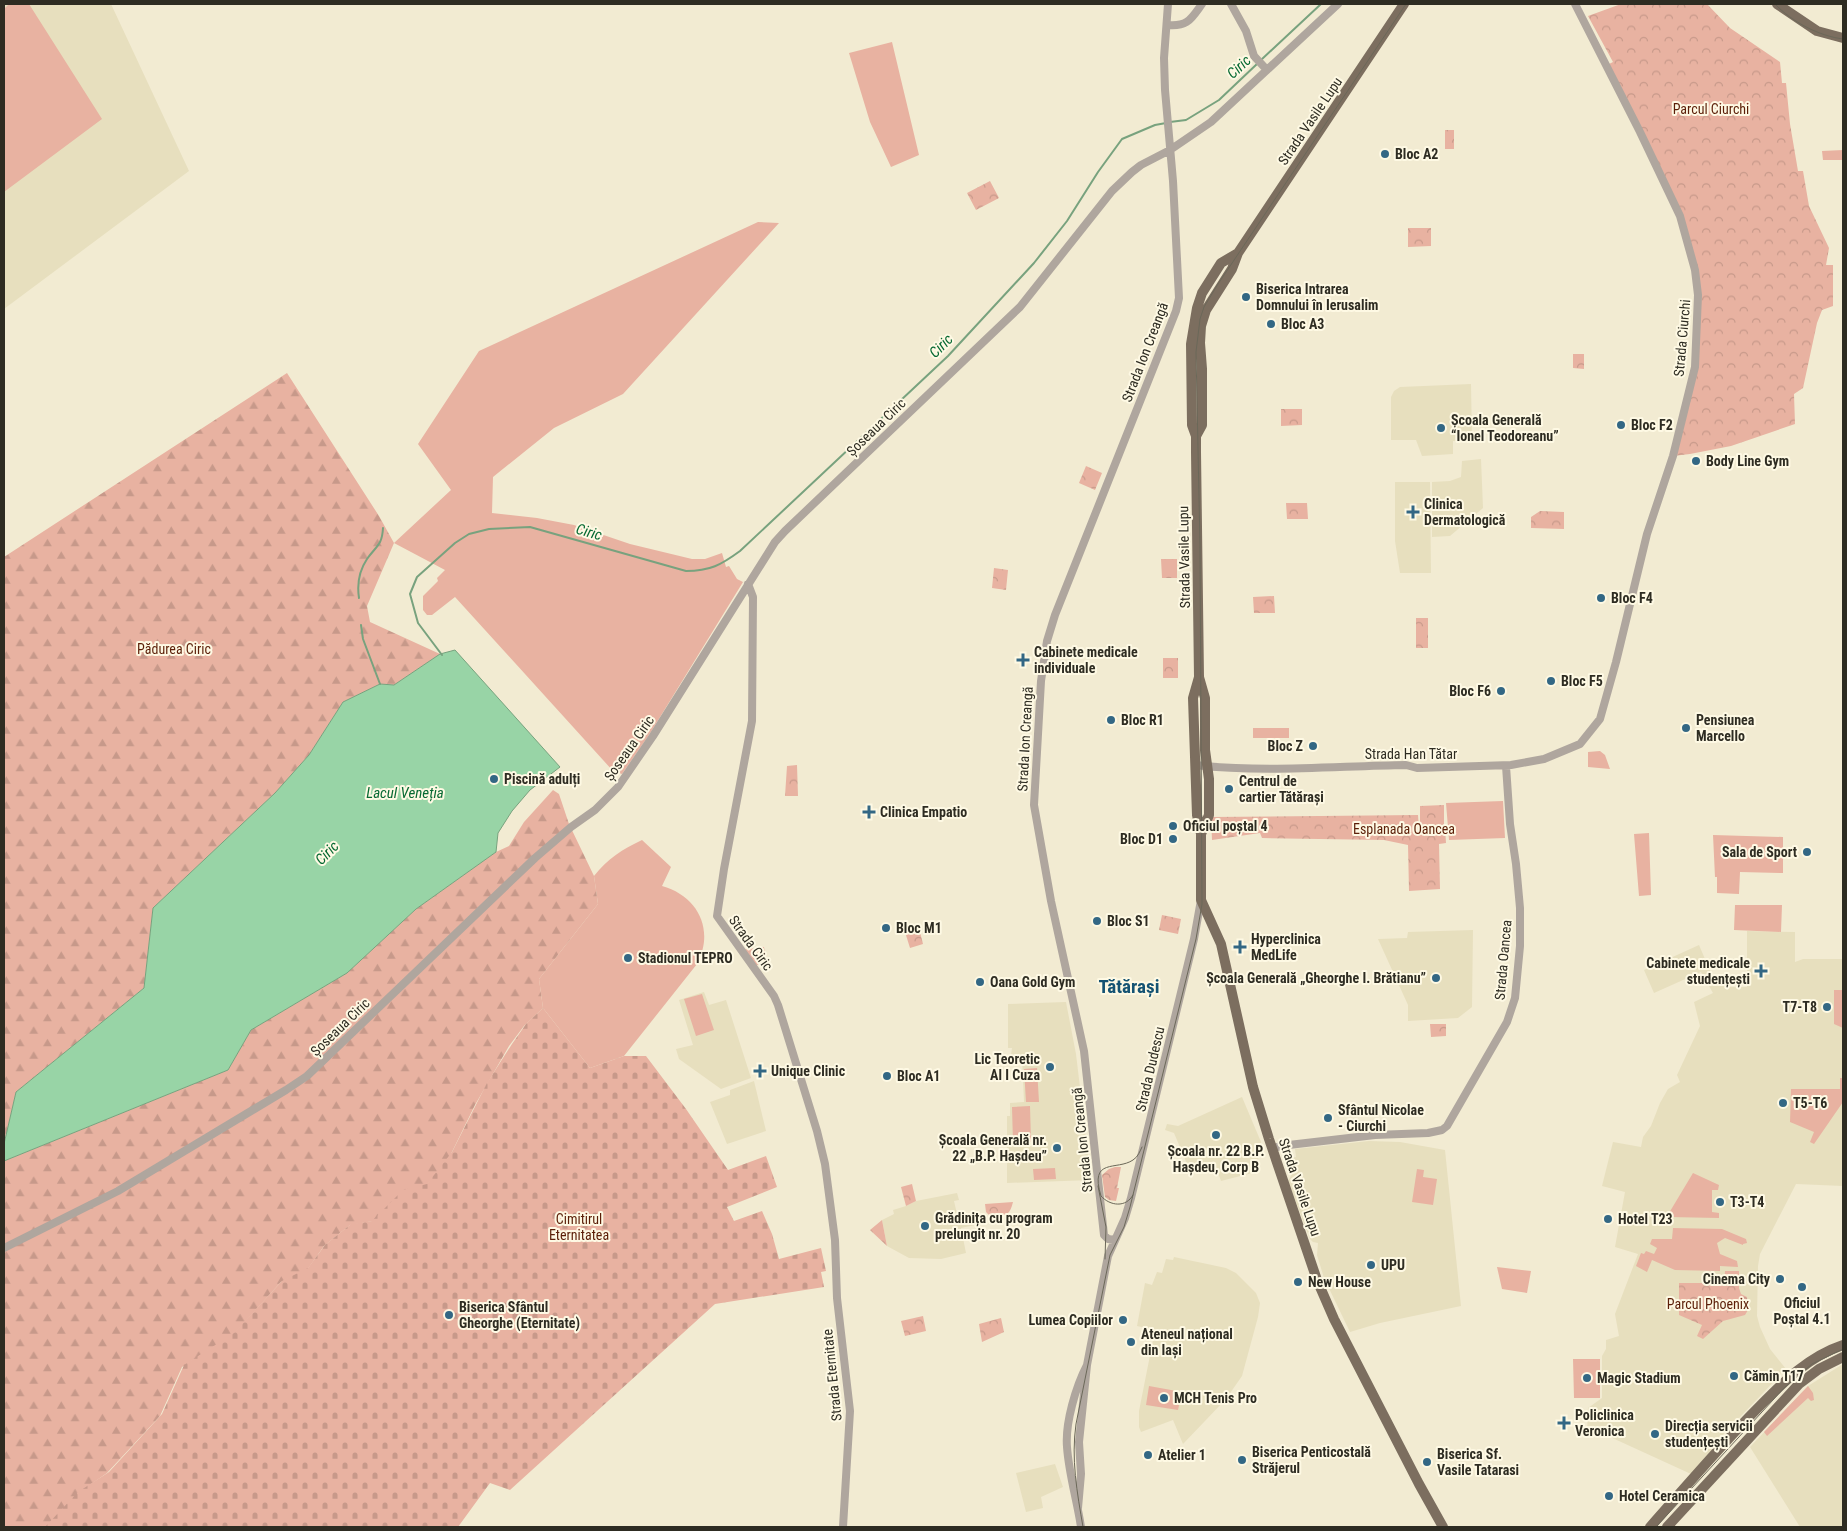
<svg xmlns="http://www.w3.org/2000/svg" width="1847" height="1531" font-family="'Roboto Condensed',sans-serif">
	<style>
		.built { fill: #e7dfbe }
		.grass { fill: #e8b2a1 }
		.forest { fill: url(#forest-firs) }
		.cemetery { fill: url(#cemetery-stones) }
		.park { fill: url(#park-crowns) }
		.water { fill: #98d4a6; stroke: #78a27e }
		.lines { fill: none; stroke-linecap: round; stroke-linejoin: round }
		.stream { stroke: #78a27e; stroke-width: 2 }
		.minor { stroke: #afa69e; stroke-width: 8 }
		.major { stroke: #7c6e5f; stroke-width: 10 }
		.tram { stroke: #6b6859; stroke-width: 1 }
		.poi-dot { fill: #336784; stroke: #fef9e4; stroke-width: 2 }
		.labels { text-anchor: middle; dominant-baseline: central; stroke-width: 4; stroke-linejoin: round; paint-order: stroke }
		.park-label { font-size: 14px; fill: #5b1e07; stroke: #fef9e4 }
		.street-label { font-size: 14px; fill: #2e2c22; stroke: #fef9e4 }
		.poi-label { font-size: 14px; font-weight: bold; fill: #2e2c22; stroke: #fef9e4; text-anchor: start }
		.water-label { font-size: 15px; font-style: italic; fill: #066932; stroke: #fef9e4 }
		.district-label { font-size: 19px; font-weight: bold; fill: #155373; stroke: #fef9e4 }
	</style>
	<defs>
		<pattern id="forest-firs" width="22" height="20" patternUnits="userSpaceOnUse" patternTransform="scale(1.25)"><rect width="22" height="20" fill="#e8b2a1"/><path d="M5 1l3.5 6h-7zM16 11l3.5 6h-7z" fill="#c7998a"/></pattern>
		<pattern id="cemetery-stones" width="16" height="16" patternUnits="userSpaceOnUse" patternTransform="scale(1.25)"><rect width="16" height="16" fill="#e8b2a1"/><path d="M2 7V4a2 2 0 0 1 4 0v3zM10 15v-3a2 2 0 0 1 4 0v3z" fill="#c7998a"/></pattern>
		<pattern id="park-crowns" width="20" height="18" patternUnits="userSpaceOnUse" patternTransform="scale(1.25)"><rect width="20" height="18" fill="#e8b2a1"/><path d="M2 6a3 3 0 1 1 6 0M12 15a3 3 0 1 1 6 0" fill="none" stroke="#c7998a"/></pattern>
	</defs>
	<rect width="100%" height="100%" fill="#f2ebd2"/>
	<path class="built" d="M4 4H111L189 171 4 309Z
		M1471 384 1472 440 1453 441V454L1422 456 1416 440H1391V397L1394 391 1400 387Z
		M1481 459 1483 508 1450 536 1432 537V482L1450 481 1461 477 1462 461Z
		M1395 482H1430L1431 573H1400L1395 541Z
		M1473 930 1472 1007 1458 1018 1408 1021V1005L1378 939 1407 938 1408 932Z
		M1747 931 1795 932V962L1803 959H1843V1186L1796 1184 1760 1254 1758 1266 1757 1316 1760 1327 1770 1349 1786 1369 1719 1439 1721 1441 1691 1474 1608 1436 1587 1433 1588 1408 1602 1398V1356L1606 1349V1340L1619 1336 1615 1314 1638 1254 1615 1247 1625 1192 1602 1186 1613 1142 1641 1147 1643 1137 1651 1126 1660 1103 1668 1089 1680 1082 1677 1075 1700 1026 1694 1002 1713 993 1701 972 1654 993 1644 970 1699 945 1711 973 1715 978 1728 977 1729 987H1747Z
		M704 992 709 1005 726 1000 751 1078 721 1089 679 1059 676 1049 693 1045 679 1000Z
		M1066 1002 1076 1054 1091 1180 1007 1183V1116H1010V1103L1024 1102 1022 1056 1011 1055 1012 1048H1008V1004Z
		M754 1081 766 1131 727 1144 710 1102 730 1095V1090Z
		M1242 1097 1261 1142 1256 1172 1221 1181 1214 1161 1190 1171 1174 1133 1165 1130 1167 1124 1178 1126Z
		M1369 1141 1400 1142 1445 1150 1461 1306 1380 1323 1350 1332 1324 1278 1317 1255 1318 1243 1313 1242 1310 1239 1288 1181 1295 1169 1290 1164 1289 1158 1296 1157 1295 1149Z
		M957 1193 959 1200 954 1201 957 1214 953 1215 955 1225 980 1221V1224L961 1228 966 1253 941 1259 909 1258 887 1246 882 1220 894 1214 893 1210 906 1206 916 1201Z
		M1174 1257 1226 1268 1236 1273 1256 1293 1260 1303 1258 1317 1242 1376 1226 1399 1183 1444 1173 1420 1141 1432 1139 1427V1411L1155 1330 1137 1326 1145 1283 1152 1285 1157 1272 1162 1273 1166 1259 1173 1260Z
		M1843 1364V1527H1800L1750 1447 1808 1386Z
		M1055 1464 1063 1487 1041 1497 1043 1508 1026 1512 1016 1473Z"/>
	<path class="grass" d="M9 4H29L102 119 4 192V9Z
		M892 42 919 155 891 167 870 122 849 53Z
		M1843 150V160H1823L1822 151Z
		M758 222 779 223 623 394 554 428 493 477 492 513 537 518 574 525 630 544 692 559H705L722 553 726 567 729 566 737 579 743 582 649 735 622 774 613 771 455 597 432 615H427L423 610V596L438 581 437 578 445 570 394 543 451 490 418 444 479 351Z
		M1253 728H1289V738H1253Z
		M1600 751 1605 755 1610 769 1588 767V752Z
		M1503 801 1505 838 1449 840 1446 803Z
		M1649 833 1651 895 1639 896 1634 834Z
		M1713 835 1783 837V873L1740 872 1739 894 1717 893V877H1715Z
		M642 840 671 867 662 886C698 896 715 930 697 964L624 1056 590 1068 543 1008 539 979 598 904 594 876C607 859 623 849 642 840Z
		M1735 905H1782L1781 932 1734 930Z
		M1834 990H1843V1028L1834 1024Z
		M702 994 714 1030 696 1036 684 999Z
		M1037 1068 1039 1102H1026L1024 1069Z
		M1840 1078H1843V1102L1814 1144 1810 1142 1814 1132 1790 1122 1791 1089H1840Z
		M1030 1106 1031 1142 1013 1143 1012 1107Z
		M1055 1168 1056 1179 1034 1180 1033 1169Z
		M1417 1169 1424 1170 1423 1177 1437 1179 1433 1205 1412 1202Z
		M1693 1173 1719 1185 1718 1190H1712V1212L1719 1213V1218L1668 1217 1669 1213Z
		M1673 1228 1722 1229 1746 1239 1747 1243 1743 1244V1245L1725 1238 1717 1243 1720 1254 1737 1261 1738 1267 1720 1266V1271L1675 1270 1652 1260 1647 1272 1636 1266 1641 1253 1644 1254 1646 1251 1654 1254 1657 1248 1650 1244 1652 1239H1672Z
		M1497 1267 1531 1271 1527 1293 1502 1289Z
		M1573 1359H1600V1398H1574Z
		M1149 1386 1182 1392 1178 1410 1146 1405Z
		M1808 1386 1813 1393 1814 1400 1811 1401 1808 1398 1767 1436 1764 1432Z"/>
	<path class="forest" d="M287 373 379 516 394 543 367 606 370 622 440 654 394 685 380 684 343 702 309 755 275 793 153 908 144 988 16 1092 4 1144V557Z
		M553 790 559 794 569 824 594 876 598 904 539 979 543 1008 524 1026 509 1046 475 1105 450 1156 426 1186 373 1221 350 1225 324 1246 307 1270 281 1282 234 1334 182 1367 160 1416 107 1473 77 1494 46 1527H4V1161L228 1070 251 1030 347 973 416 909 496 852 509 846 524 822Z"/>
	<path class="cemetery" d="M543 1008 590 1068 624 1056H646L686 1109 728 1170 766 1156 777 1187 727 1207 734 1221 762 1211 772 1234 779 1259 821 1248 826 1271 821 1272 824 1287 715 1304 510 1490 490 1483 458 1527H45L78 1492 109 1472 162 1414 184 1365 234 1333 282 1281 308 1268 325 1245 351 1224 372 1221 403 1190 427 1184 452 1152 487 1083 512 1044 526 1024Z"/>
	<path class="park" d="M1621 4H1707L1730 28 1780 62 1782 83H1786L1790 124 1798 171H1803L1809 206 1829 248 1826 265H1833V306L1822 310 1817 323 1803 388 1794 394 1795 424 1731 446 1690 454 1673 456 1695 367 1698 295 1680 216 1607 65 1613 62 1588 16Z
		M1445 130H1454V149H1445Z
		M990 181 999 198 976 210 967 193Z
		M1408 228H1431V246L1408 247Z
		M1573 354H1584V369L1573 368Z
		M1281 409H1302V425L1281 426Z
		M1086 466 1102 473 1095 490 1079 483Z
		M1286 503H1307L1308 519H1287Z
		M1540 511 1564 512V529L1531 528V517Z
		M1161 559H1177V578H1162Z
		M994 568 1008 570 1006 590 992 588Z
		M1274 596 1275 613H1254L1253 597Z
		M1416 618H1428V648H1416Z
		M1178 658V678H1163V658Z
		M797 765 798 796H785L787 766Z
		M1444 805V826L1420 828V806Z
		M1418 815 1419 829 1445 828 1446 843 1439 844 1440 889 1409 891 1408 845 1384 840 1262 838 1260 833 1212 840 1211 817Z
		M1162 915 1181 919 1178 934 1159 930Z
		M919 928 923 944 910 948 905 932Z
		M764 947 766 960 754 967 741 950Z
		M1430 1024H1446V1036L1431 1037Z
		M1115 1167H1121L1117 1188H1119L1116 1201 1109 1200 1105 1197 1102 1175 1109 1169Z
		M912 1184 916 1201 906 1206 901 1187Z
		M1013 1202C1009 1218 1005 1215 989 1215L986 1212 985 1204Z
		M882 1220 887 1246 870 1230Z
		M1725 1271H1739V1288L1741 1294 1747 1297 1748 1310 1745 1315 1723 1321 1703 1339 1697 1336 1702 1325 1679 1315V1283H1724Z
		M923 1316 926 1331 905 1336 901 1321Z
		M1001 1318 1004 1332 982 1342 979 1324Z"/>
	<path class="water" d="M455 650 560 767 530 790 512 811 498 833 496 852 416 909 347 973 251 1030 228 1070 4 1161V1144L16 1092 144 988 153 908 275 793 309 755 343 702 380 684 394 685 440 654Z"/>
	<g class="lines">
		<path class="stream" d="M1261 60 1321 4
			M1170 122 1186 120 1219 100 1258 63
			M359 598C357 585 359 571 367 559 376 546 382 546 383 528
			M361 625 363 639 380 684
			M442 655 418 623 410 594 417 577 455 543 469 534 489 529 530 527 686 571C710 571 721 565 740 551L948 356 1034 263 1067 221 1098 172 1122 139 1155 125 1166 123"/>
		<path class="minor" d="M1231 4 1246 31 1254 56 1267 70
			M1167 25C1188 27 1191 19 1202 4
			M748 584 753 597 752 721 724 869 717 916 774 996 778 1005 817 1131 825 1164 835 1240 837 1298 850 1411 843 1527
			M1195 765C1265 773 1336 766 1406 765L1417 768 1511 765 1544 759 1580 744 1600 719 1616 662 1647 534 1673 456 1695 367 1698 295 1695 270 1680 216 1640 132 1575 4
			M1272 1149 1280 1146 1375 1135 1428 1133 1442 1130 1447 1126 1507 1022 1515 998 1520 946V908L1516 864 1510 824 1506 766
			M1115 1240 1108 1239 1104 1235 1084 1051 1051 901 1034 805 1041 681 1047 641 1055 615 1176 311 1179 298 1173 181 1165 90 1164 58 1168 4
			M4 1248 118 1191 286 1090 307 1076 535 858 571 827 595 810 618 787 653 736 775 542 785 531 1020 307 1112 191 1132 172 1141 165 1170 150 1211 122 1338 4
			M1087 1365 1108 1256 1125 1218 1131 1198 1194 939 1201 900
			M1078 1508 1081 1474 1079 1442 1087 1365C1076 1386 1065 1423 1067 1447 1069 1475 1077 1500 1081 1527"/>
		<path class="major" d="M1777 4 1817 31 1843 38
			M1196 436 1202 425V369L1200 343 1201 326 1206 310 1232 269 1238 253 1404 4
			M1199 677 1193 698 1197 815 1201 834V900L1221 944 1253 1087 1269 1139 1317 1280 1334 1319 1419 1484 1443 1527
			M1201 834 1209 815V779L1205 750V698L1199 677 1196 452V436L1192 425 1191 344 1197 308 1202 293 1221 263 1238 253
			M1650 1527C1683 1490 1715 1452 1750 1416 1778 1388 1804 1358 1843 1345
			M1667 1527 1799 1384 1819 1369 1843 1357"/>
		<path class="tram" d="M1775 4C1792 22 1819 36 1843 39
			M1098 1186 1106 1227 1105 1259
			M1133 1195C1126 1208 1110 1206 1101 1196 1089 1157 1117 1171 1133 1160 1138 1157 1140 1151 1142 1147
			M1083 1527C1077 1492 1071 1459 1076 1424L1110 1255 1124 1227 1130 1207 1196 939 1202 904 1200 545 1196 352 1200 319 1204 307 1218 284 1406 4
			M1656 1527 1785 1387 1812 1364 1843 1349"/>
	</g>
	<g class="poi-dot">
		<circle cx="1385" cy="154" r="5"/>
		<circle cx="1246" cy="297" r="5"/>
		<circle cx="1271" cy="324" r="5"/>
		<circle cx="1621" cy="425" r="5"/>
		<circle cx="1441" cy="428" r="5"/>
		<circle cx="1696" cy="461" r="5"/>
		<path d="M1410.5 504.5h5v5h5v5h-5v5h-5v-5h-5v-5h5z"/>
		<circle cx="1601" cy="598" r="5"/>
		<path d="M1020.5 652.5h5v5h5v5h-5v5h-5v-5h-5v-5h5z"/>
		<circle cx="1551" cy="681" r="5"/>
		<circle cx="1501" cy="691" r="5"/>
		<circle cx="1111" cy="720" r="5"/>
		<circle cx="1686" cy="728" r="5"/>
		<circle cx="1313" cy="746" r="5"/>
		<circle cx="494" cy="779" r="5"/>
		<circle cx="1229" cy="789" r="5"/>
		<path d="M866.5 804.5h5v5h5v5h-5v5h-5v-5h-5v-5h5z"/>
		<circle cx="1173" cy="826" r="5"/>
		<circle cx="1173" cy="839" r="5"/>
		<circle cx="1807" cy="852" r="5"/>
		<circle cx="1097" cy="921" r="5"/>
		<circle cx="886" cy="928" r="5"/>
		<path d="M1237.5 939.5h5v5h5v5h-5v5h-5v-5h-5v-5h5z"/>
		<circle cx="628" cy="958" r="5"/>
		<path d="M1758.5 963.5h5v5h5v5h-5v5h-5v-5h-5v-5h5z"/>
		<circle cx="1436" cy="978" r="5"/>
		<circle cx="980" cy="982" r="5"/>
		<circle cx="1827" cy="1007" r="5"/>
		<circle cx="1050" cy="1067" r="5"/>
		<path d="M757.5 1063.5h5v5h5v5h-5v5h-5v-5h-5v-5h5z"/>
		<circle cx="887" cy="1076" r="5"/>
		<circle cx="1783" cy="1103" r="5"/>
		<circle cx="1328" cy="1118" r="5"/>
		<circle cx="1216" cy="1135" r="5"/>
		<circle cx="1057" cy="1148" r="5"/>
		<circle cx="1720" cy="1202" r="5"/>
		<circle cx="1608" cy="1219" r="5"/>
		<circle cx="925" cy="1226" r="5"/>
		<circle cx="1371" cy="1265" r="5"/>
		<circle cx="1780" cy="1279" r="5"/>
		<circle cx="1298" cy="1282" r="5"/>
		<circle cx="1802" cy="1287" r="5"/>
		<circle cx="449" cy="1315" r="5"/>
		<circle cx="1123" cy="1320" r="5"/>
		<circle cx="1131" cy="1342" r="5"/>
		<circle cx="1734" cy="1376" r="5"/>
		<circle cx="1587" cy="1378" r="5"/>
		<circle cx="1164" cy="1398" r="5"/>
		<path d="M1561.5 1415.5h5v5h5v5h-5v5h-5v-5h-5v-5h5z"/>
		<circle cx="1655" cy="1434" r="5"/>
		<circle cx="1148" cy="1455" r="5"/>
		<circle cx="1242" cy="1460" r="5"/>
		<circle cx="1427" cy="1462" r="5"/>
		<circle cx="1609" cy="1496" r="5"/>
	</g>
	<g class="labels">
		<g class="park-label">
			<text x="1711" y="109">Parcul Ciurchi</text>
			<text x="174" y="649">Pădurea Ciric</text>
			<text x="1404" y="829">Esplanada Oancea</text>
			<text x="579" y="1219">Cimitirul<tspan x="579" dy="16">Eternitatea</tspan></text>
			<text x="1708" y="1304">Parcul Phoenix</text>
		</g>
		<g class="street-label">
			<text transform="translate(1310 121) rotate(-56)">Strada Vasile Lupu</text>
			<text transform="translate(1682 338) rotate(-85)">Strada Ciurchi</text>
			<text transform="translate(1145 352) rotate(-69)">Strada Ion Creangă</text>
			<text transform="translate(876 427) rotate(-44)">Șoseaua Ciric</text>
			<text transform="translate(1184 557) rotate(-91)">Strada Vasile Lupu</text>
			<text transform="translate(1025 739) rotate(-87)">Strada Ion Creangă</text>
			<text transform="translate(629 748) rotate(-55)">Șoseaua Ciric</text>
			<text x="1411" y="754">Strada Han Tătar</text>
			<text transform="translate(751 943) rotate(54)">Strada Ciric</text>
			<text transform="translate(1503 960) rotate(-85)">Strada Oancea</text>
			<text transform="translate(340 1027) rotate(-44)">Șoseaua Ciric</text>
			<text transform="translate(1150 1069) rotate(-77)">Strada Dudescu</text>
			<text transform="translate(1082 1140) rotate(-96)">Strada Ion Creangă</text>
			<text transform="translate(1300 1187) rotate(71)">Strada Vasile Lupu</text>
			<text transform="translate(832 1375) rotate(-96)">Strada Eternitate</text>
		</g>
		<g class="poi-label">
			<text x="1395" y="154">Bloc A2</text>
			<text x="1256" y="289">Biserica Intrarea<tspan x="1256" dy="16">Domnului în Ierusalim</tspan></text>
			<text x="1281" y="324">Bloc A3</text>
			<text x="1451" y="420">Școala Generală<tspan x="1451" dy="16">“Ionel Teodoreanu”</tspan></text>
			<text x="1631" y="425">Bloc F2</text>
			<text x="1706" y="461">Body Line Gym</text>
			<text x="1424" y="504">Clinica<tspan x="1424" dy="16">Dermatologică</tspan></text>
			<text x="1611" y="598">Bloc F4</text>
			<text x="1034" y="652">Cabinete medicale<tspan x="1034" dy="16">individuale</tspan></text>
			<text x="1561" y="681">Bloc F5</text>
			<text x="1491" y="691" text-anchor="end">Bloc F6</text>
			<text x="1121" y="720">Bloc R1</text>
			<text x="1696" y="720">Pensiunea<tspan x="1696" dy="16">Marcello</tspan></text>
			<text x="1303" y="746" text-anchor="end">Bloc Z</text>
			<text x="504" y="779">Piscină adulți</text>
			<text x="1239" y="781">Centrul de<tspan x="1239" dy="16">cartier Tătărași</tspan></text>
			<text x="880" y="812">Clinica Empatio</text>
			<text x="1183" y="826">Oficiul poștal 4</text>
			<text x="1163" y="839" text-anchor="end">Bloc D1</text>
			<text x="1797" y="852" text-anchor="end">Sala de Sport</text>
			<text x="1107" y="921">Bloc S1</text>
			<text x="896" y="928">Bloc M1</text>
			<text x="1251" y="939">Hyperclinica<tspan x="1251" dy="16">MedLife</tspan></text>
			<text x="638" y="958">Stadionul TEPRO</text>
			<text x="1750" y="963" text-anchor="end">Cabinete medicale<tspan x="1750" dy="16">studențești</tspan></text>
			<text x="1426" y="978" text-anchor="end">Școala Generală „Gheorghe I. Brătianu”</text>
			<text x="990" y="982">Oana Gold Gym</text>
			<text x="1817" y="1007" text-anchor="end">T7-T8</text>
			<text x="1040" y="1059" text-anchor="end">Lic Teoretic<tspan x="1040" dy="16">Al I Cuza</tspan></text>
			<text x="771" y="1071">Unique Clinic</text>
			<text x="897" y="1076">Bloc A1</text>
			<text x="1793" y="1103">T5-T6</text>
			<text x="1338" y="1110">Sfântul Nicolae<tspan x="1338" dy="16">- Ciurchi</tspan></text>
			<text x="1047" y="1140" text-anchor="end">Școala Generală nr.<tspan x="1047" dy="16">22 „B.P. Hașdeu”</tspan></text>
			<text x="1216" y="1151" text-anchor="middle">Școala nr. 22 B.P.<tspan x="1216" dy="16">Hașdeu, Corp B</tspan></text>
			<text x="1730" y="1202">T3-T4</text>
			<text x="935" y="1218">Grădinița cu program<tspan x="935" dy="16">prelungit nr. 20</tspan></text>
			<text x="1618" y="1219">Hotel T23</text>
			<text x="1381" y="1265">UPU</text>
			<text x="1770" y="1279" text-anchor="end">Cinema City</text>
			<text x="1308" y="1282">New House</text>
			<text x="1802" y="1303" text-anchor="middle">Oficiul<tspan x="1802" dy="16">Poștal 4.1</tspan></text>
			<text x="459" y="1307">Biserica Sfântul<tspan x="459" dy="16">Gheorghe (Eternitate)</tspan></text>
			<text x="1113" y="1320" text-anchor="end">Lumea Copiilor</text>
			<text x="1141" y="1334">Ateneul național<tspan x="1141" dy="16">din Iași</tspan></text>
			<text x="1744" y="1376">Cămin T17</text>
			<text x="1597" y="1378">Magic Stadium</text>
			<text x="1174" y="1398">MCH Tenis Pro</text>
			<text x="1575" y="1415">Policlinica<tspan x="1575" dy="16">Veronica</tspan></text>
			<text x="1665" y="1426">Direcția servicii<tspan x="1665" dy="16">studențești</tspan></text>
			<text x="1252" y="1452">Biserica Penticostală<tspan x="1252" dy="16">Străjerul</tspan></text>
			<text x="1437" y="1454">Biserica Sf.<tspan x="1437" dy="16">Vasile Tatarasi</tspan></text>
			<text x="1158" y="1455">Atelier 1</text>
			<text x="1619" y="1496">Hotel Ceramica</text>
		</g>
		<g class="water-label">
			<text transform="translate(1239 67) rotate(-43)">Ciric</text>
			<text transform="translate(941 346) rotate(-45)">Ciric</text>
			<text transform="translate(589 532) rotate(16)">Ciric</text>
			<text x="405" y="793">Lacul Veneția</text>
			<text transform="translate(327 853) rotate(-46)">Ciric</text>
		</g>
		<g class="district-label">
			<text x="1129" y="986">Tătărași</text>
		</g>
	</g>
	<rect width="1847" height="1531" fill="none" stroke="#2e2c22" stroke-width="10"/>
</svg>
